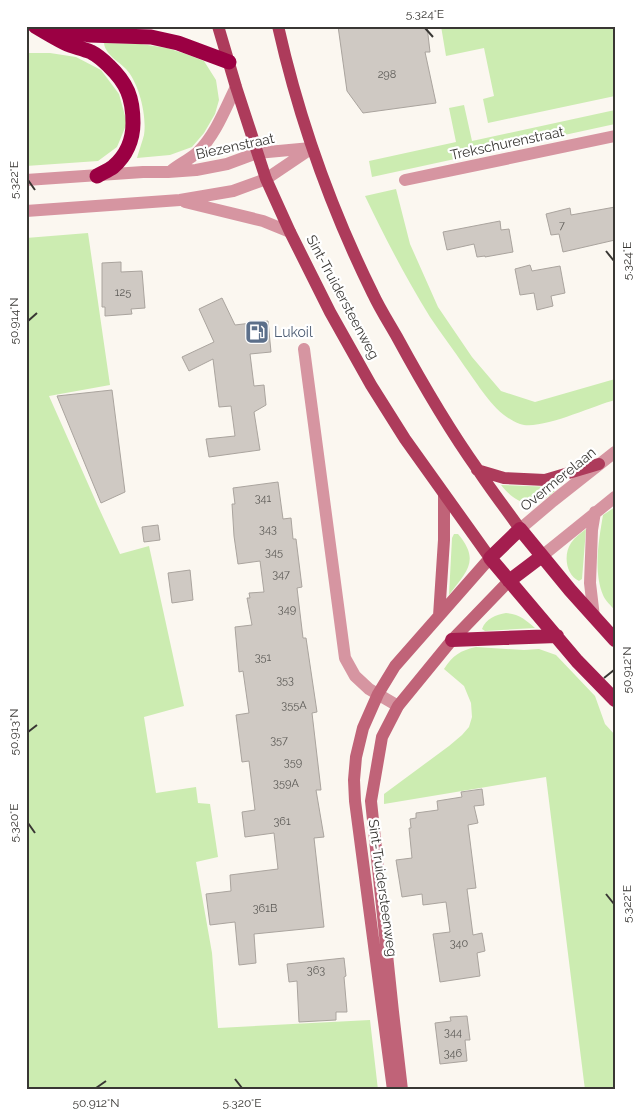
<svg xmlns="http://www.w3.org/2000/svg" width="641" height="1116" font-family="Raleway,sans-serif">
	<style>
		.green { fill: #ccecb1 }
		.building { fill: #cfc9c3; stroke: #aaa49e }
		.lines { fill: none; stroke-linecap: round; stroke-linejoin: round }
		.minor { stroke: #d695a1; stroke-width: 12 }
		.secondary { stroke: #c06378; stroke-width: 12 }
		.primary { stroke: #ad3b5b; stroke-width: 12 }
		.trunk { stroke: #a41e4f; stroke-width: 14 }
		.motorway { stroke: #9b0043; stroke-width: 15 }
		.ticks { fill: none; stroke: #393734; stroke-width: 2 }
		.labels { text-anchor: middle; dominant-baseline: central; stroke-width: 4.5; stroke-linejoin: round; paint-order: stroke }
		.number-label { font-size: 11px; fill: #5e5c58 }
		.street-label { font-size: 14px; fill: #393734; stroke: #fff }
		.service-label { font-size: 14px; fill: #4e5e75; stroke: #fff; text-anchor: start }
		.neatline { fill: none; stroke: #393734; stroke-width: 2 }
		.ticks-label { font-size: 12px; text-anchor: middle; fill: #393734 }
	</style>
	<rect width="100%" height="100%" fill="#fbf7f0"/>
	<path class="green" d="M441 26H615V96L488 123 483 99 494 96 484 48 446 56Z
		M104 43 141 44 167 48 186 54 204 61 216 80 219 100 215 114 204 133 192 147 170 155 137 158C139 150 142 143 144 135 147 116 139 83 126 69 118 61 105 54 104 43Z
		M26 53H50L76 57 101 70 119 94 127 123 117 147 98 161 26 166Z
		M464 105 472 141 615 110V124L372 177 369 161 456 142 449 108Z
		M396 189 410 244 438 307 472 357 501 391 535 402 615 379V400C592 406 540 431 520 424 495 415 480 387 465 367 454 350 441 334 430 317 406 278 385 238 365 196Z
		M88 233 110 385 49 396 97 504 120 554 149 546 184 706 144 717 156 793 196 787 198 803 210 804 218 857 196 862 212 953 218 1028 370 1020 378 1090H29L26 1085V238Z
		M501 485 553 487 555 491C534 510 518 506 501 485Z
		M615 507V610C611 606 605 600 603 595 593 571 599 539 603 515Z
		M586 529 582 579 579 581C566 575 563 555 571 543 575 537 581 533 586 529Z
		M454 534H458C481 561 466 572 449 595L452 538Z
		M506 613C519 614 526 620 535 628L485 631 482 629C486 618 496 615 506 613Z
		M476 647 524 650 539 649 556 655 595 696 605 724 615 735V1090H585L546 777 384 804V794L449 746 462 735 469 727 472 717 471 703 464 686 444 669C452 656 461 650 476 647Z"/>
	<path class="building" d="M338 26H427L430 52H425L436 103 363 113 347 91Z
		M615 207V240L563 252 559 234 551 235 546 214 570 208 571 215Z
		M500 221 501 230 509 229 513 252 485 257V256L477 257 474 244 447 250 443 232Z
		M121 262V272L142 271 145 308 131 309 132 314 105 316V307H102V263Z
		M530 265 532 271 560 266 565 293 551 296 553 306 537 310 534 293 520 295 515 269Z
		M222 298 235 325 268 321 271 352 250 354 254 386 264 385 266 405 254 412 260 450 209 457 206 439 235 436 231 406 219 407 213 359 189 371 182 357 214 342 199 309Z
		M112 390 125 492 101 503 57 396Z
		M278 482 283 519 291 518 293 539H296L302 587 297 588 303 638H306L317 712 312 713 321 790H316L324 837 314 838 324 927 254 934 256 963 239 965 235 922 210 925 206 894 231 891 230 875 278 869 274 833 245 837 242 812 255 810 249 761 242 762 236 715 249 713 243 671 239 672 235 627 252 625 247 598H250L249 593 264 592 260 561 238 564 234 536 232 504H235L233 488Z
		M158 525 160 540 144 542 142 527Z
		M190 570 193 600 172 603 168 573Z
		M482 789 484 805 474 806 478 823 468 825 476 888 467 889 473 935 482 933 485 951 477 953 480 976 440 982 433 934 450 932 446 902 423 905 422 894 402 897 396 860 412 858 409 828H411L410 819 416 818V813L438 810 437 801 462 797 461 792Z
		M344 958 346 976 344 977 347 1012H336V1020L299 1022 297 981 289 982 287 964Z
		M467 1016 470 1040H465L467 1061 440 1064 435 1023 451 1021 450 1017Z"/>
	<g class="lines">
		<path class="minor" d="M172 170C180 164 190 159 198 152 216 134 225 109 236 87
			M26 180 143 172H168L196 170 227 164 257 153 311 148
			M405 180 615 136
			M185 202 263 221 290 232
			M26 211 180 200 233 191 266 179 312 148
			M304 349 345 658 355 676 369 689 398 706
			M520 529 553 501 615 452
			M542 556 615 497
			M594 617 590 583 592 530 595 512"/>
		<path class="secondary" d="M439 616 444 540V495
			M393 1090 355 801 354 780 356 757 363 728 378 694 395 666 490 558
			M402 1090 393 1012 371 801 382 737 398 706 452 640 509 581"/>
		<path class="primary" d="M218 26 236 87 266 179 290 232 330 312 371 385 405 439 490 558
			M278 26C299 119 331 209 373 294 380 309 389 323 397 337 422 383 448 428 478 470 491 490 506 509 520 529
			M477 470 504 478 545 480 599 464"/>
		<path class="trunk" d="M509 581 542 556
			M452 640 557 636
			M615 640 570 590 520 529 490 558 577 661 615 700"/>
		<path class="motorway" d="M35 26C45 32 55 38 65 43 73 47 82 48 91 52 97 55 104 61 109 66 127 83 133 98 133 123 133 140 126 156 113 167 109 170 102 173 97 176
			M48 26 89 35 151 37 178 43 229 62"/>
	</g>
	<path class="ticks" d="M425 28 433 37M28 180 35 190M606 251 614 261M28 321 37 313M604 678 614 670M28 732 37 725M28 823 35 833M606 894 614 904M235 1079 242 1088M96 1088 106 1081"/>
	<defs>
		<g id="fuel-square" transform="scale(1.25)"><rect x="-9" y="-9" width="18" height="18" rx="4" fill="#5c6f8a" stroke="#fff"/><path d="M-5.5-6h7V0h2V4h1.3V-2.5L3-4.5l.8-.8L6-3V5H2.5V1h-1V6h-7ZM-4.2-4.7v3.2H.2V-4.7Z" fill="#fff"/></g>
	</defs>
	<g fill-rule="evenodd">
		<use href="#fuel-square" x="257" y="332"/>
	</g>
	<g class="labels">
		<g class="number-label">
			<text x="387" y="74">298</text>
			<text x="562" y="225">7</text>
			<text x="123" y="292">125</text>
			<text x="263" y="498">341</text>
			<text x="268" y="529">343</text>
			<text x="274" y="552">345</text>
			<text x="281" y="574">347</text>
			<text x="287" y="609">349</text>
			<text x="263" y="657">351</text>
			<text x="285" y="680">353</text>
			<text x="294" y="705">355A</text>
			<text x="279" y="740">357</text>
			<text x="293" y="762">359</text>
			<text x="286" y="783">359A</text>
			<text x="282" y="821">361</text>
			<text x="265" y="908">361B</text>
			<text x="459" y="943">340</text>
			<text x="316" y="970">363</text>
			<text x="453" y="1032">344</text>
			<text x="453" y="1053">346</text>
		</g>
		<g class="street-label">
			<text transform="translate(507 143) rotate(-12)">Trekschurenstraat</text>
			<text transform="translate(235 146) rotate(-12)">Biezenstraat</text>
			<text transform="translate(343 297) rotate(62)">Sint-Truidersteenweg</text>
			<text transform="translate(558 479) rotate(-39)">Overmerelaan</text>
			<text transform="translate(383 888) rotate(82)">Sint-Truidersteenweg</text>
		</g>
		<g class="service-label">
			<text x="274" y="332">Lukoil</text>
		</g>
	</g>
	<rect width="641" height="1116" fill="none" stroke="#ffffff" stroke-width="55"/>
	<rect x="28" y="28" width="586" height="1060" class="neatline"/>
	<g class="ticks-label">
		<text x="425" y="18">5.324°E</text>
		<text transform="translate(14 180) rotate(-90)" y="4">5.322°E</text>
		<text transform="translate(627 261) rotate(-90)" y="4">5.324°E</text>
		<text transform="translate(14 321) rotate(-90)" y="4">50.914°N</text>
		<text transform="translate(627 670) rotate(-90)" y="4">50.912°N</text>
		<text transform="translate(14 732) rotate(-90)" y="4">50.913°N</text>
		<text transform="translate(14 823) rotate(-90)" y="4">5.320°E</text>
		<text transform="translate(627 904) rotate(-90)" y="4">5.322°E</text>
		<text x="96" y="1107">50.912°N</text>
		<text x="242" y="1107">5.320°E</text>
	</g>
</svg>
